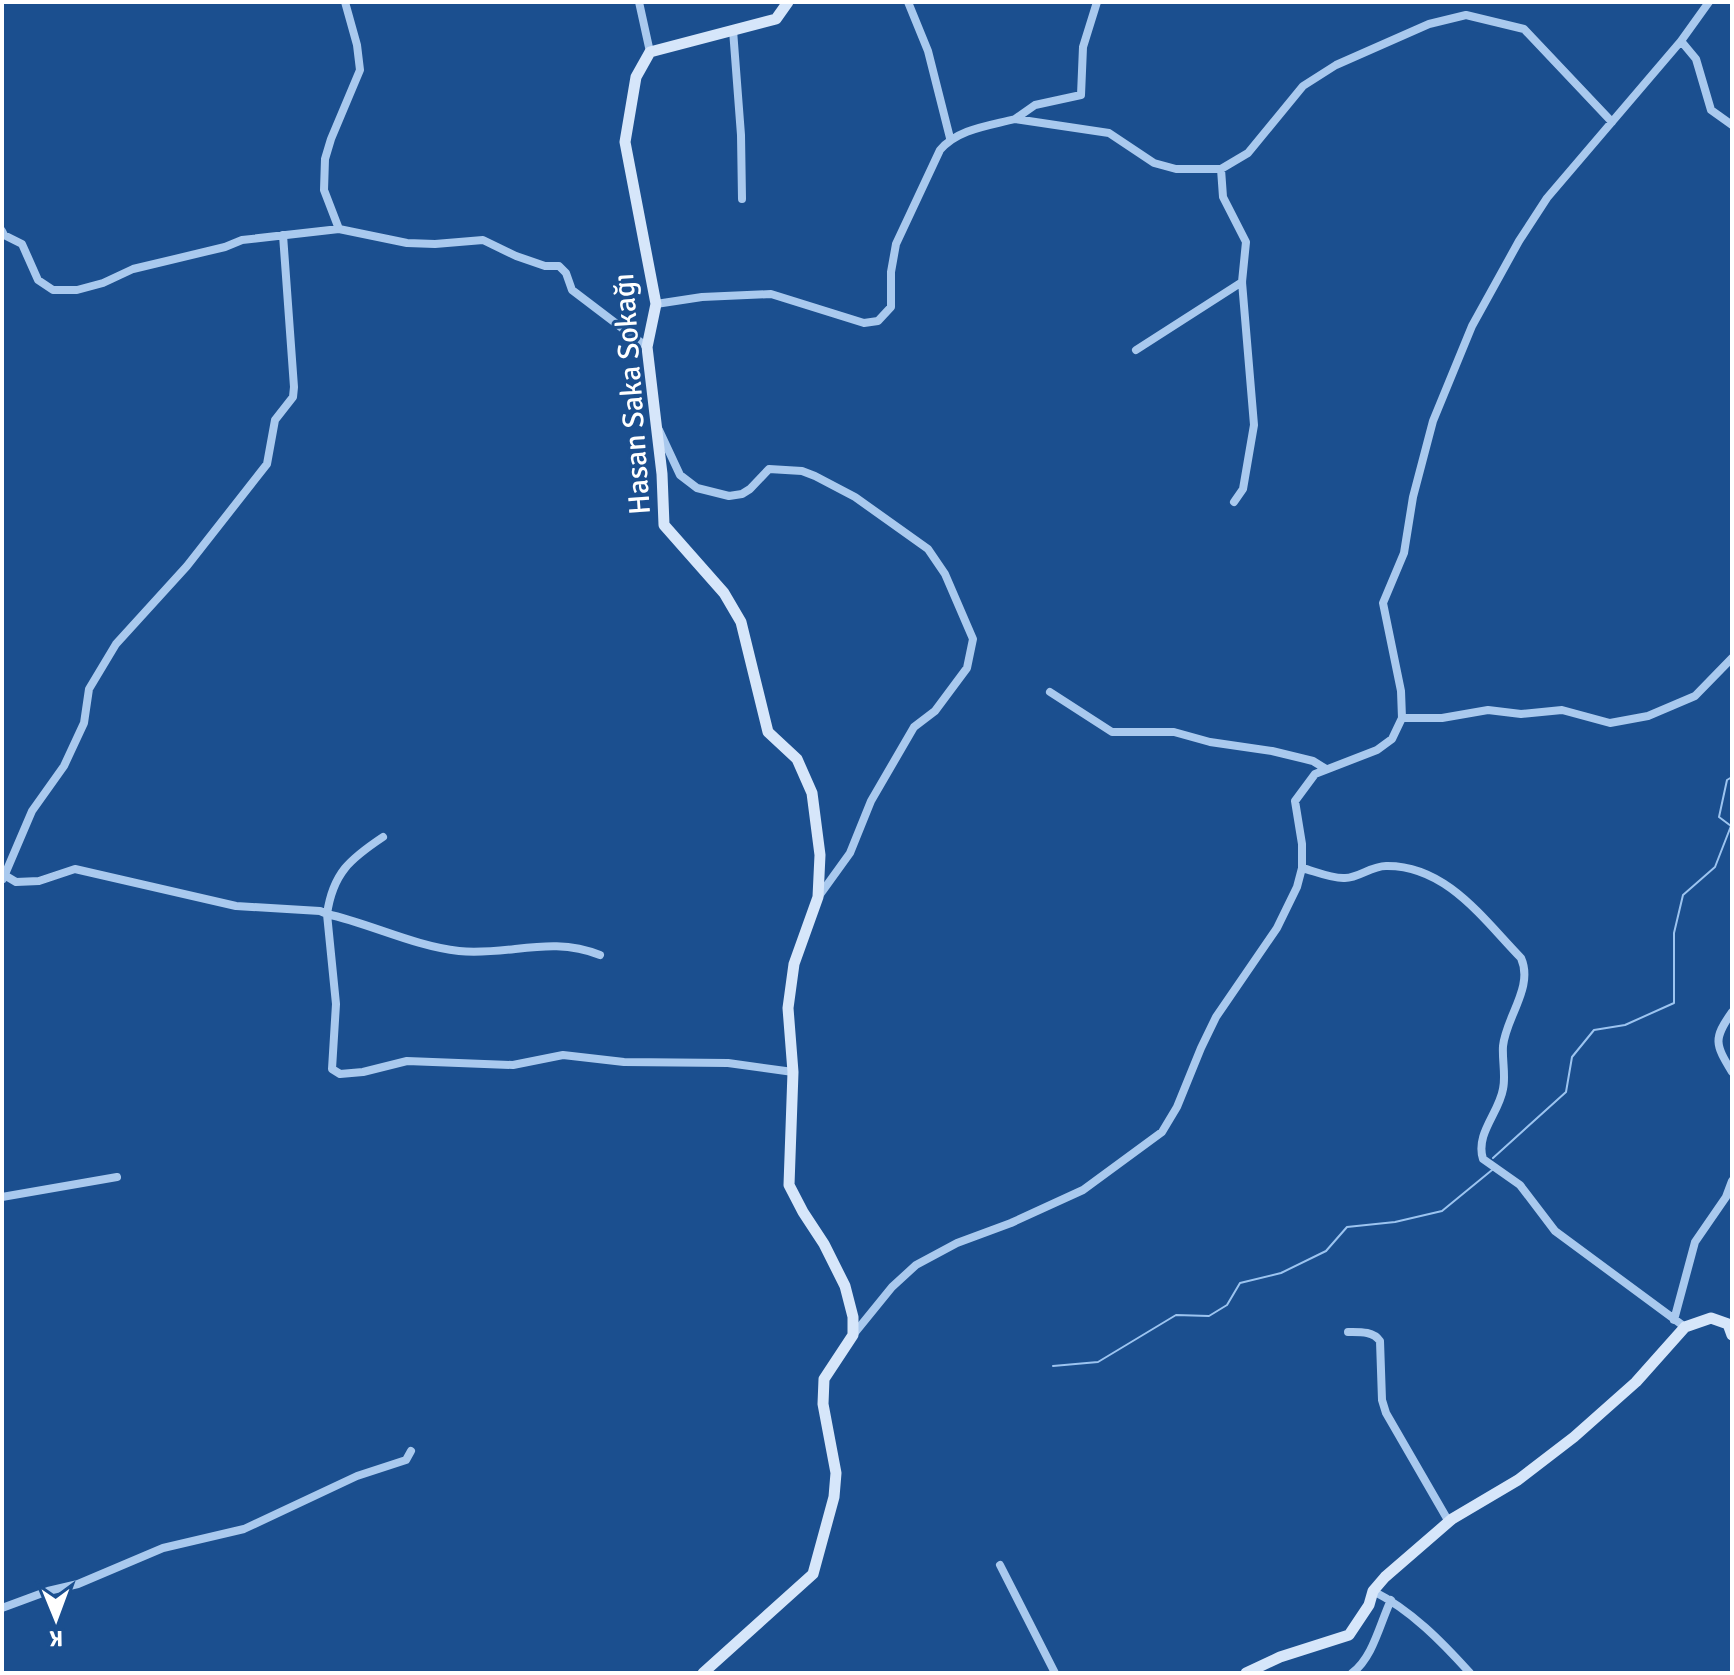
<svg xmlns="http://www.w3.org/2000/svg" width="1734" height="1675" font-family="Signika,sans-serif">
	<style>
		.lines { fill: none; stroke-linecap: round; stroke-linejoin: round }
		.stream { stroke: #9cc4f0; stroke-width: 2 }
		.street { stroke: #a9c9ee; stroke-width: 8 }
		.secondary { stroke: #d6e6fa; stroke-width: 11 }
		.labels { text-anchor: middle; dominant-baseline: central; stroke-width: 6; stroke-linejoin: round; paint-order: stroke }
		.street-label { font-size: 30px; fill: #fff; stroke: #1b4f8f }
	</style>
	<rect width="100%" height="100%" fill="#1b4f8f"/>
	<g class="lines">
		<path class="stream" d="M1493 1158 1566 1092 1572 1057 1594 1030 1625 1025 1674 1003V933L1683 895 1715 867 1731 826 1719 817 1727 780 1732 777
			M1053 1366 1098 1362 1176 1315 1209 1316 1227 1305 1240 1283 1281 1273 1326 1251 1347 1227 1395 1222 1442 1211 1492 1170"/>
		<path class="street" d="M639 2 650 52
			M908 2 928 51 950 138
			M1097 2 1083 47 1081 95 1035 105 1015 119 1109 133 1154 163 1176 169H1221L1248 153 1303 86 1336 65 1429 24 1466 15 1524 29 1612 122
			M733 30 741 135 742 199
			M1681 41 1696 59 1711 110 1732 125
			M1221 169 1223 197 1246 242 1242 282 1254 425 1243 489 1234 502
			M339 229 324 190 325 159 331 139 360 70 357 45 345 2
			M2 231 4 235 22 244 38 280 53 290H77L103 283 133 269 225 247 242 240 339 229 407 243 435 244 483 240 516 256 545 266H559L566 273 572 290 647 347
			M656 304 702 297 771 294 864 323 878 321 891 307V272L896 244 940 150C958 129 988 126 1015 119
			M1136 350 1242 282
			M659 430 680 475 697 488 729 496 742 494 750 489 769 469 802 471 815 476 855 497 928 549 945 574 973 639 967 668 935 711 914 727 871 801 850 853 819 896
			M1050 692 1112 732H1174L1210 742 1272 751 1313 761 1326 769
			M1402 718H1442L1488 710 1521 714 1562 710 1610 723 1648 716 1695 696 1732 658
			M383 837C350 859 333 873 327 914 371 924 414 946 459 951 510 956 550 935 600 955
			M1302 868C1314 871 1332 879 1345 878 1359 878 1371 866 1386 866 1446 865 1483 919 1521 958 1534 987 1506 1017 1503 1046 1502 1060 1506 1076 1503 1089 1499 1113 1475 1134 1483 1159L1520 1185 1555 1231 1685 1327
			M6 876 16 882 39 881 75 869 236 906 320 911 327 914 336 1004 332 1069 340 1074 363 1072 407 1061 513 1065 563 1055 624 1062 728 1063 793 1072
			M3 879 32 811 64 766 84 723 89 689 116 644 187 566 267 464 275 420 293 397 294 387 283 235
			M1732 1012C1713 1039 1715 1044 1732 1072
			M2 1197 117 1177
			M1674 1320 1695 1242 1726 1197 1732 1181
			M1348 1332C1360 1332 1373 1331 1380 1341L1382 1400 1386 1413 1449 1522
			M853 1335 892 1287 916 1265 957 1243 1011 1223 1083 1190 1162 1132 1177 1107 1201 1048 1216 1017 1277 928 1297 887 1302 868V844L1295 801 1315 774 1377 750 1392 739 1402 718 1401 691 1383 603 1404 553 1413 497 1433 421 1472 326 1519 241 1547 198 1681 41 1709 2
			M1000 1565 1055 1673
			M1373 1591C1411 1610 1442 1642 1470 1673
			M2 1608 48 1591 78 1584 163 1548 244 1529 357 1476 406 1460 411 1451
			M1352 1673C1373 1658 1380 1623 1391 1600"/>
		<path class="secondary" d="M703 1673 813 1574 834 1497 836 1473 823 1404 824 1379 853 1335V1317L845 1286 824 1244 803 1212 789 1185 793 1072 788 1008 794 964 818 897 820 855 812 793 797 759 768 732 741 622 724 593 664 525 662 474 647 347 656 304 625 142 636 77 650 52 776 19 788 2
			M1246 1673 1280 1657 1349 1635 1369 1605 1373 1591 1385 1577 1452 1519 1518 1480 1574 1437 1636 1382 1685 1327 1711 1318 1728 1324 1732 1335"/>
	</g>
	<g class="labels">
		<g class="street-label">
			<text transform="translate(632 394) rotate(-94)">Hasan Saka Sokağı</text>
		</g>
	</g>
	<rect width="1734" height="1675" fill="none" stroke="#ffffff" stroke-width="8"/>
	<g transform="translate(56 1619) rotate(179)" stroke="#1b4f8f" stroke-width="6" paint-order="stroke">
	<path d="M0-6L14 30L0 20L-14 30Z" fill="#ffffff"/>
	<text y="-12" font-size="22" font-weight="bold" text-anchor="middle" fill="#ffffff">K</text>
	</g>
</svg>
